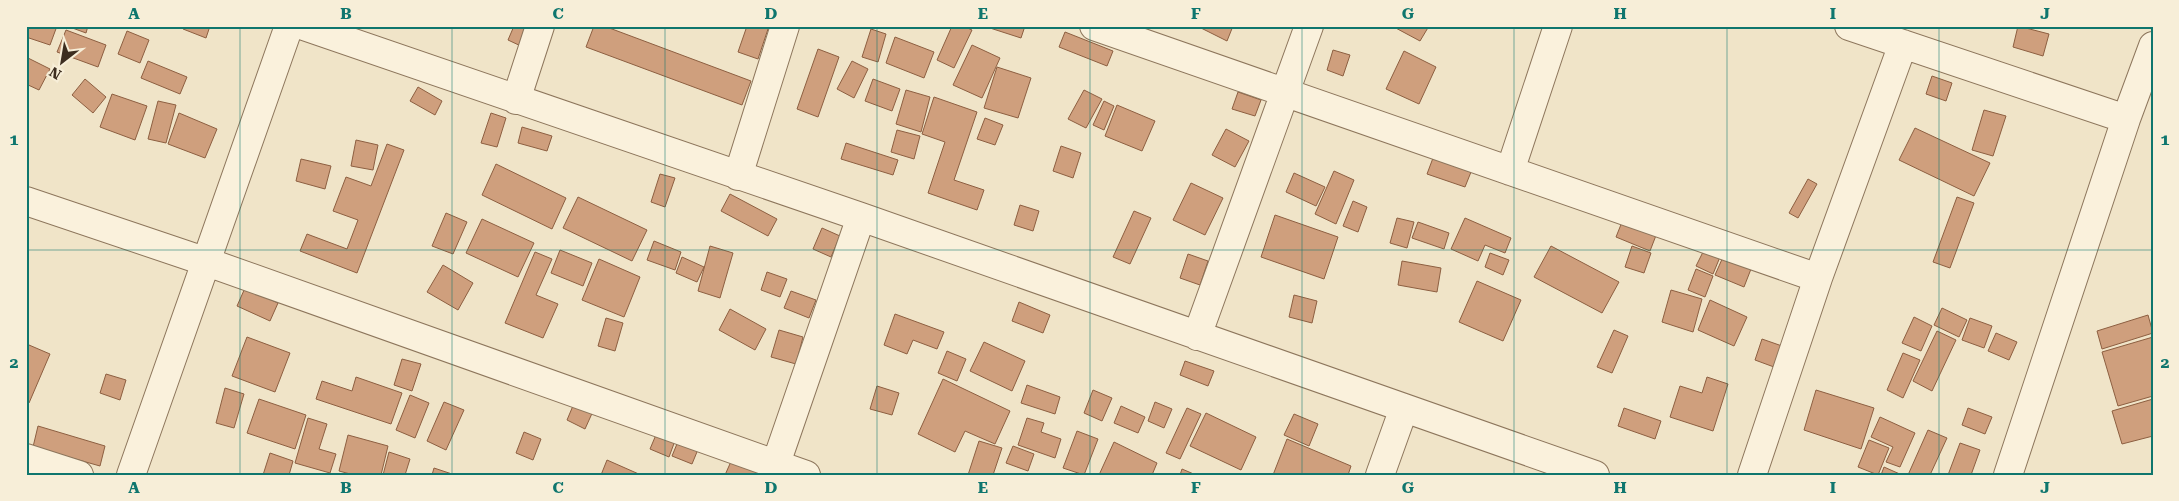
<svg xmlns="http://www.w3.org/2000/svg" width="2179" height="501" font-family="'Roboto Serif',serif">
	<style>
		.building { fill: #cf9f7d; stroke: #8d5f41 }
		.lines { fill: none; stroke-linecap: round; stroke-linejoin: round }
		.minor-casing { stroke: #8d765c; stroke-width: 30 }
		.minor { stroke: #faf1dc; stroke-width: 28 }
		.grid { fill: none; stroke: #0f766e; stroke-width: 1; stroke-opacity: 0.55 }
		.neatline { fill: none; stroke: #0f766e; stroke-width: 2 }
		.grid-label { font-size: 16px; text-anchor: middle; font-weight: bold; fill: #0f766e }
	</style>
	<rect width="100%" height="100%" fill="#f0e4c8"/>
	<path class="building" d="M26 26H57L50 45 26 37Z
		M67 26H88L86 33Z
		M184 26H210L206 38 183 29Z
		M514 26H533L523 47 508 40Z
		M594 26H604L751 81 742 105 586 47Z
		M747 26H769L758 59 738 52Z
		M952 26H963L972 30 954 68 937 60Z
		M990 26H1025L1021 38 990 28Z
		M1197 26H1233L1227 41Z
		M1392 26H1429L1420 41Z
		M2018 26 2049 34 2043 56 2013 47Z
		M871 29 886 34 878 62 862 57Z
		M66 30 106 45 98 67 57 52Z
		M127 31 149 40 140 63 118 54Z
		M1065 32 1113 51 1107 66 1059 47Z
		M895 37 934 52 924 78 886 63Z
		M972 45 1000 58 982 98 953 85Z
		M818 49 839 57 818 117 797 109Z
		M1333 50 1350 55 1343 76 1327 70Z
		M1404 51 1436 67 1419 104 1386 89Z
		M26 57 50 69 39 90 26 84Z
		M148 61 187 77 180 94 141 78Z
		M852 61 868 69 854 98 837 89Z
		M997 67 1031 78 1018 118 984 108Z
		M1932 76 1952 83 1946 101 1926 94Z
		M85 79 106 97 93 113 72 95Z
		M873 79 900 89 892 111 865 101Z
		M418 87 442 101 435 115 410 101Z
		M906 90 930 97 921 132 896 124Z
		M1084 90 1102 99 1086 128 1068 119Z
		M1238 92 1261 100 1255 116 1232 109Z
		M112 94 147 106 135 140 100 127Z
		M934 97 977 112 954 180 984 190 977 210 928 193 945 142 922 134Z
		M158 101 176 105 166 143 148 139Z
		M1104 101 1114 106 1104 130 1093 125Z
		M1117 105 1155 121 1142 151 1105 136Z
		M1984 110 2006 116 1993 156 1972 150Z
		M179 113 217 129 205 158 168 144Z
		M491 113 506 118 497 147 481 143Z
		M985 118 1003 125 995 145 977 139Z
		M522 127 552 136 547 151 518 143Z
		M1915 128 1990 163 1974 196 1899 160Z
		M1226 129 1249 141 1235 167 1212 155Z
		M897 130 920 136 914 159 891 152Z
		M356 140 378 145 373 170 351 166Z
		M846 143 898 160 893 175 841 159Z
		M387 144 404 150 357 273 300 251 307 234 347 249 358 220 333 211 346 177 371 186Z
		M1061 146 1081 153 1073 178 1053 171Z
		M1433 158 1471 172 1465 187 1427 174Z
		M301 159 331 166 325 189 296 181Z
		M496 164 566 198 552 229 482 195Z
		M1334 171 1354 180 1336 224 1315 214Z
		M1294 173 1325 187 1316 206 1286 192Z
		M660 174 675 178 665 207 651 202Z
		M1808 179 1817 184 1798 218 1789 213Z
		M1191 183 1223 198 1205 235 1173 220Z
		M730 194 777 219 768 236 721 211Z
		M578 197 647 230 632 261 563 228Z
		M1957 197 1974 203 1950 268 1933 262Z
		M1353 201 1367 207 1358 232 1343 226Z
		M1020 205 1039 211 1033 231 1014 225Z
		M1134 211 1151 218 1130 264 1113 257Z
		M1626 212 1660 225 1650 251 1616 237Z
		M446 213 467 222 453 254 432 246Z
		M1275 215 1338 237 1324 279 1261 257Z
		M1397 218 1414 222 1407 248 1390 243Z
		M1465 218 1511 238 1505 253 1485 245 1478 261 1451 249Z
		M482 219 534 243 518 277 466 253Z
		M1418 222 1449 233 1444 249 1412 238Z
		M822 228 840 236 831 257 813 249Z
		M654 241 681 252 675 270 647 260Z
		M710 246 733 253 720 298 698 291Z
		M1551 246 1619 282 1602 313 1534 277Z
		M1632 246 1651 253 1644 273 1625 267Z
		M560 250 592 263 583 286 551 273Z
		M1704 250 1720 257 1713 274 1696 266Z
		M535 252 552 259 536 295 558 304 543 338 505 323Z
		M1490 253 1509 260 1503 275 1485 267Z
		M1188 254 1208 261 1200 285 1180 278Z
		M682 257 704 267 697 282 676 273Z
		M1723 257 1751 269 1744 287 1715 275Z
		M599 259 640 277 624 317 582 300Z
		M1402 261 1441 268 1437 292 1398 285Z
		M443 265 473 283 458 310 427 292Z
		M1696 269 1713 276 1705 297 1688 290Z
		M767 272 787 279 780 297 761 290Z
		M1477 281 1521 300 1503 341 1459 322Z
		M245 288 278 303 270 321 237 306Z
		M1671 290 1702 299 1693 332 1662 322Z
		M791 291 816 300 809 318 784 308Z
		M1294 295 1317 301 1312 323 1289 317Z
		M1710 300 1747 317 1734 346 1698 330Z
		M1019 302 1050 315 1043 333 1012 321Z
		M1942 308 1967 320 1959 337 1934 325Z
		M730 309 766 329 755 350 719 330Z
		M895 314 944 332 937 349 913 340 907 354 884 345Z
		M2148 315 2153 333 2102 349 2097 331Z
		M1914 317 1932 326 1921 351 1902 343Z
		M606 318 623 323 615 351 598 346Z
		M1970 318 1992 326 1984 348 1962 340Z
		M779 330 803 337 796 364 771 357Z
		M1614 330 1628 336 1612 373 1597 367Z
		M1937 331 1956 340 1932 391 1913 381Z
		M1996 333 2017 342 2009 360 1988 351Z
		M247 337 290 353 275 392 232 376Z
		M2153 337V396L2118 406 2102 352Z
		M1762 339 1782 346 1774 367 1755 360Z
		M984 342 1025 361 1012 391 970 371Z
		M29 345 50 354 29 403 26 402V352Z
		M947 351 966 359 957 381 938 373Z
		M1903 353 1920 360 1903 398 1887 390Z
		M402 359 421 364 412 391 394 385Z
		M1185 361 1214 371 1208 386 1180 375Z
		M106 374 126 380 120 400 100 393Z
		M356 377 402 393 391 424 316 399 322 381 352 391Z
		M1707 377 1728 384 1713 431 1670 417 1680 386 1702 393Z
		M943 379 1010 411 995 444 965 431 955 452 918 434Z
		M1027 385 1060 397 1055 414 1021 403Z
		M877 386 899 393 892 415 870 409Z
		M225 388 244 394 234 428 216 423Z
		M1093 390 1112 398 1102 421 1084 413Z
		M1816 390 1874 408 1861 449 1804 430Z
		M410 395 429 403 415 438 396 430Z
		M259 399 306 415 295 449 247 433Z
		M2153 399V436L2122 444 2112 411Z
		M575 401 594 409 585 429 567 420Z
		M444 402 464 410 446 450 427 441Z
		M1155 402 1172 409 1164 428 1148 421Z
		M1121 406 1145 417 1138 433 1114 423Z
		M1187 408 1201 414 1180 459 1166 453Z
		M1624 408 1661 421 1655 439 1618 426Z
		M1968 408 1992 417 1985 434 1962 425Z
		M1206 413 1256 437 1241 470 1190 446Z
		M1294 414 1318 424 1309 446 1284 435Z
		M1880 417 1915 433 1900 467 1886 462 1893 447 1871 437Z
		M308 418 327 424 319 449 336 454 330 473 295 463Z
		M1027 418 1044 423 1041 432 1061 439 1055 458 1018 445Z
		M38 426 105 446 100 466 33 447Z
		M658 430 676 438 669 457 650 449Z
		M1928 430 1947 438 1930 475H1908Z
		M1077 431 1098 439 1084 475 1063 468Z
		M524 432 541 439 533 460 516 453Z
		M348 435 388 446 381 475H354L339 471Z
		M679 439 699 447 692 464 672 456Z
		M1287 439 1351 466 1348 475H1273Z
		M1869 440 1889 448 1878 475 1858 467Z
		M979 441 1002 448 993 475H968Z
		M1114 442 1157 463 1152 475H1099Z
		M1960 443 1980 450 1971 475H1948Z
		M1013 446 1034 454 1028 471 1006 463Z
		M389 452 410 459 405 475H383Z
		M270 453 293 461 289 475H263Z
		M733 457 759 469 756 475H725Z
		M607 460 641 475H601Z
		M1884 467 1902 475H1881Z
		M434 468 455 475H432Z
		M1182 469 1196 475H1180Z"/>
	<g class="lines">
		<g class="minor-casing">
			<path id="minor" d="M304 26 861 217 1595 475
				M1094 26 1818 278
				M1849 26 2126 119
				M516 100 540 26
				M1510 171 1558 26
				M738 176 785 26
				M26 201 207 262 806 475
				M1197 336 1309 26
				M26 458 79 475
				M131 475 289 26
				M772 475 861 217
				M1380 475 1404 408
				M1752 475 1818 278 1903 44
				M2008 475 2126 119 2153 46"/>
		</g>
		<use href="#minor" class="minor"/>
	</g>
	<path class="grid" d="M240 26V475M452 26V475M665 26V475M877 26V475M1090 26V475M1302 26V475M1514 26V475M1727 26V475M1939 26V475M26 250H2153"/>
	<rect width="2179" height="501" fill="none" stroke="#f7eed8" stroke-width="55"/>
	<g transform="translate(62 62) rotate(211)" stroke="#f7eed8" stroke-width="4" paint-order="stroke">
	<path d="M0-4L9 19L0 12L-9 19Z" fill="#3d2e20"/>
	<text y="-8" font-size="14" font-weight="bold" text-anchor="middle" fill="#3d2e20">N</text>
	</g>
	<rect x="28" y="28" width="2124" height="446" class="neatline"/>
	<g class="grid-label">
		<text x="134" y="19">A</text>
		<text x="346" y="19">B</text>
		<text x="558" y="19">C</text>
		<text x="771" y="19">D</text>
		<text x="983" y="19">E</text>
		<text x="1196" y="19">F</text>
		<text x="1408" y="19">G</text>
		<text x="1620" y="19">H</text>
		<text x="1833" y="19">I</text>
		<text x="2045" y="19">J</text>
		<text x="14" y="145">1</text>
		<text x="2165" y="145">1</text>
		<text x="14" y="368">2</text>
		<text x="2165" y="368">2</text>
		<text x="134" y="493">A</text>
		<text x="346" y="493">B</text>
		<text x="558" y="493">C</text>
		<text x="771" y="493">D</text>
		<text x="983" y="493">E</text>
		<text x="1196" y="493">F</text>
		<text x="1408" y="493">G</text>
		<text x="1620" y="493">H</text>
		<text x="1833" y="493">I</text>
		<text x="2045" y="493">J</text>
	</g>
</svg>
